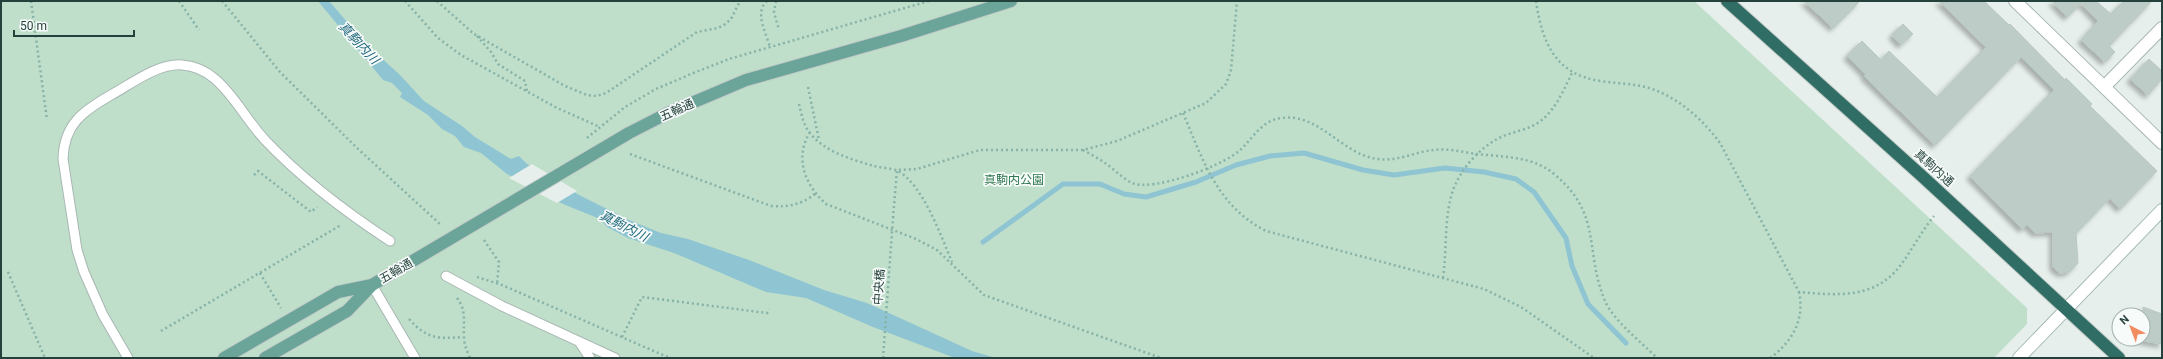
<svg xmlns="http://www.w3.org/2000/svg" width="2163" height="359" font-family="Roboto,'Noto Sans JP',sans-serif">
	<style>
		.green { fill: #bfdfca }
		.water { fill: #8fc4d2 }
		.pier { fill: #e6efeb }
		.lines { fill: none; stroke-linecap: round; stroke-linejoin: round }
		.stream { stroke: #8fc4d2; stroke-width: 5 }
		.building { fill: #beccc7; stroke: #b8c8c3; filter: url(#shadow) }
		.lane-casing { stroke: #a8b7b3; stroke-width: 11 }
		.street-casing { stroke: #a8b7b3; stroke-width: 14 }
		.secondary-casing { stroke: #a4bab4; stroke-width: 14 }
		.primary-casing { stroke: #c2cac8; stroke-width: 14 }
		.highway-casing { stroke: #c2cac8; stroke-width: 14 }
		.path { stroke: #86b2a7; stroke-width: 2.5; stroke-dasharray: 2 3; stroke-linecap: butt }
		.lane { stroke: #fff; stroke-width: 9 }
		.street { stroke: #fff; stroke-width: 12 }
		.secondary { stroke: #fff; stroke-width: 12 }
		.primary { stroke: #6ba498; stroke-width: 12 }
		.highway { stroke: #306d64; stroke-width: 12 }
		.path-bridge { stroke: #86b2a7; stroke-width: 2.5; stroke-dasharray: 2 3; stroke-linecap: butt }
		.labels { text-anchor: middle; dominant-baseline: central; stroke-width: 3.5; stroke-linejoin: round; paint-order: stroke }
		.street-label { font-size: 12px; fill: #24413b; stroke: #f7fbf9 }
		.park-label { font-size: 12px; fill: #2e784f; stroke: #f7fbf9 }
		.water-label { font-size: 13px; font-style: italic; fill: #1e687d; stroke: #f7fbf9 }
	</style>
	<defs>
		<filter id="shadow"><feDropShadow dx="-3.5" dy="3.5" stdDeviation="2" flood-color="#0004"/></filter>
	</defs>
	<rect width="100%" height="100%" fill="#e6efeb"/>
	<path class="green" d="M1 1H1694L2027 308V324L1994 358H1Z"/>
	<path class="water" d="M318 1H329L368 46 399 74 424 101 462 126 475 137 511 159 519 156 527 164 581 196 629 220 661 233 688 239 749 260 824 290 867 303 972 351 996 358H955L873 327 806 298 766 292 674 253 628 238 607 227 600 219 563 204 507 174 481 153 464 147 455 136 442 129 428 115 400 97 402 93 392 83 383 80Z"/>
	<path class="pier" d="M532 164 577 191 557 203 509 178Z"/>
	<g class="lines">
		<path class="stream" d="M983 242 1063 184H1100L1124 194 1146 197 1196 182 1236 165 1270 156 1304 153 1363 170 1394 175 1445 168 1484 172 1516 179 1534 192 1566 238 1572 266 1588 304 1626 343"/>
	</g>
	<path class="building" d="M1804 1H1860L1833 28Z
		M1939 1H1984L2009 25 2010 24 2065 80 2066 78 2092 104 2090 106 2157 171 2120 209 2110 198 2076 233 2078 263 2069 272 2060 273 2053 267V232L2035 233 2027 225 2022 229 1970 176 2054 90 2021 57 1935 145 1864 76 1866 75 1847 56 1862 41 1881 60 1889 51 1937 97 1986 47Z
		M2052 1H2096L2111 14 2124 1H2152L2109 46 2115 52 2105 62 2081 40 2098 21 2081 3 2067 17Z
		M1903 24 1913 34 1901 45 1892 35Z
		M2149 59 2162 71V79L2148 95 2130 79Z
		M2143 307 2162 314V344L2138 340 2143 339Z"/>
	<g class="lines">
		<g class="lane-casing">
			<path id="lane" d="M446 276 502 306 615 358
				M372 285 415 358
				M580 343 590 358
				M128 358 103 315 84 272 77 250 63 159C64 124 83 111 111 95 131 84 158 63 182 65 195 66 206 71 215 79 235 96 247 121 265 140 303 180 344 211 390 241"/>
		</g>
		<g class="street-casing">
			<path id="street" d="M2015 1 2162 143
				M2104 87 2162 28"/>
		</g>
		<g class="secondary-casing">
			<path id="secondary" d="M2019 358 2162 210"/>
		</g>
		<g class="primary-casing">
			<path id="primary" d="M224 358 338 292 372 285
				M265 358 347 311 372 285 629 133 668 113 746 80 901 36 1011 1"/>
		</g>
		<g class="highway-casing">
			<path id="highway" d="M1727 1 1923 177 2119 358"/>
		</g>
		<path class="path" d="M31 1 47 120
			M179 1 199 30
			M222 1 280 72 357 148 440 224
			M405 1 438 38 461 55 557 108 600 127
			M437 1 474 34 565 86 587 95 597 96 606 93 697 32 718 28 724 25 731 19 740 1
			M767 1C754 12 766 33 770 47
			M776 1 774 12 779 30
			M1536 1C1542 42 1555 75 1601 81 1618 84 1635 83 1652 89 1679 98 1704 121 1720 143L1799 292C1835 295 1874 300 1900 266 1912 250 1921 232 1934 216
			M477 36 491 52 498 64 525 81 527 91
			M808 87 819 140
			M799 104C801 111 802 119 805 125 817 150 850 159 874 166 881 168 892 168 898 171 923 185 941 236 952 262
			M1183 113C1203 160 1217 206 1266 231L1484 289 1521 307 1594 358
			M810 132C794 158 805 185 826 204L916 239 937 250 984 295 1161 358
			M587 138 625 107 656 89 691 74 729 59 929 1
			M1083 150C1090 154 1098 158 1105 163 1114 169 1122 178 1132 183 1153 192 1222 166 1239 151 1253 139 1261 120 1282 118 1320 113 1342 155 1378 159 1396 162 1415 152 1433 150 1447 148 1462 152 1477 154 1503 157 1533 156 1554 174 1603 214 1584 251 1605 301 1614 321 1641 342 1657 358
			M630 154 771 206C789 207 800 205 815 194
			M254 175 258 171 311 212 317 207
			M893 218 897 170 917 169 980 150H1083L1117 141 1206 103 1226 84 1231 70 1237 1
			M484 240 499 262 497 284
			M8 272 45 358
			M260 273 281 308
			M477 277 502 285 670 358
			M1443 278C1447 249 1444 221 1452 193 1459 171 1478 149 1499 138 1513 131 1531 130 1543 119 1557 107 1564 89 1572 73
			M457 298C467 311 463 322 464 337 464 344 467 351 470 358
			M409 319C427 339 438 339 463 337
			M161 331 341 225
			M622 337 642 297 767 313 769 309
			M1840 357V358
			M1770 358C1792 342 1805 320 1799 292"/>
		<use href="#lane" class="lane"/>
		<use href="#street" class="street"/>
		<use href="#secondary" class="secondary"/>
		<use href="#primary" class="primary"/>
		<use href="#highway" class="highway"/>
		<path class="path-bridge" d="M883 358 893 218"/>
	</g>
	<g class="labels">
		<g class="street-label">
			<text transform="translate(677 110) rotate(-24)">五輪通</text>
			<text transform="translate(1934 168) rotate(42)">真駒内通</text>
			<text transform="translate(396 271) rotate(-30)">五輪通</text>
			<text transform="translate(879 287) rotate(-86)">中央橋</text>
		</g>
		<g class="park-label">
			<text x="1014" y="180">真駒内公園</text>
		</g>
		<g class="water-label">
			<text transform="translate(359 43) rotate(47)">真駒内川</text>
			<text transform="translate(624 226) rotate(27)">真駒内川</text>
		</g>
	</g>
	<rect width="2163" height="359" fill="none" stroke="#24413b" stroke-width="4"/>
	<g transform="translate(2131 327) rotate(318)"><circle r="19" fill="#f7fbf9" stroke="#a3b1ad"/>
	<path d="M0-3L7 15L0 10L-7 15Z" fill="#f18d61"/>
	<text y="-6" font-size="11" font-weight="bold" text-anchor="middle" fill="#24413b">N</text>
	</g>
	<path d="M14 30v6h120v-6" fill="none" stroke="#24413b" stroke-width="2"/>
	<text x="20" y="30" font-size="12" fill="#24413b" stroke="#f7fbf9" stroke-width="3" paint-order="stroke">50 m</text>
</svg>
